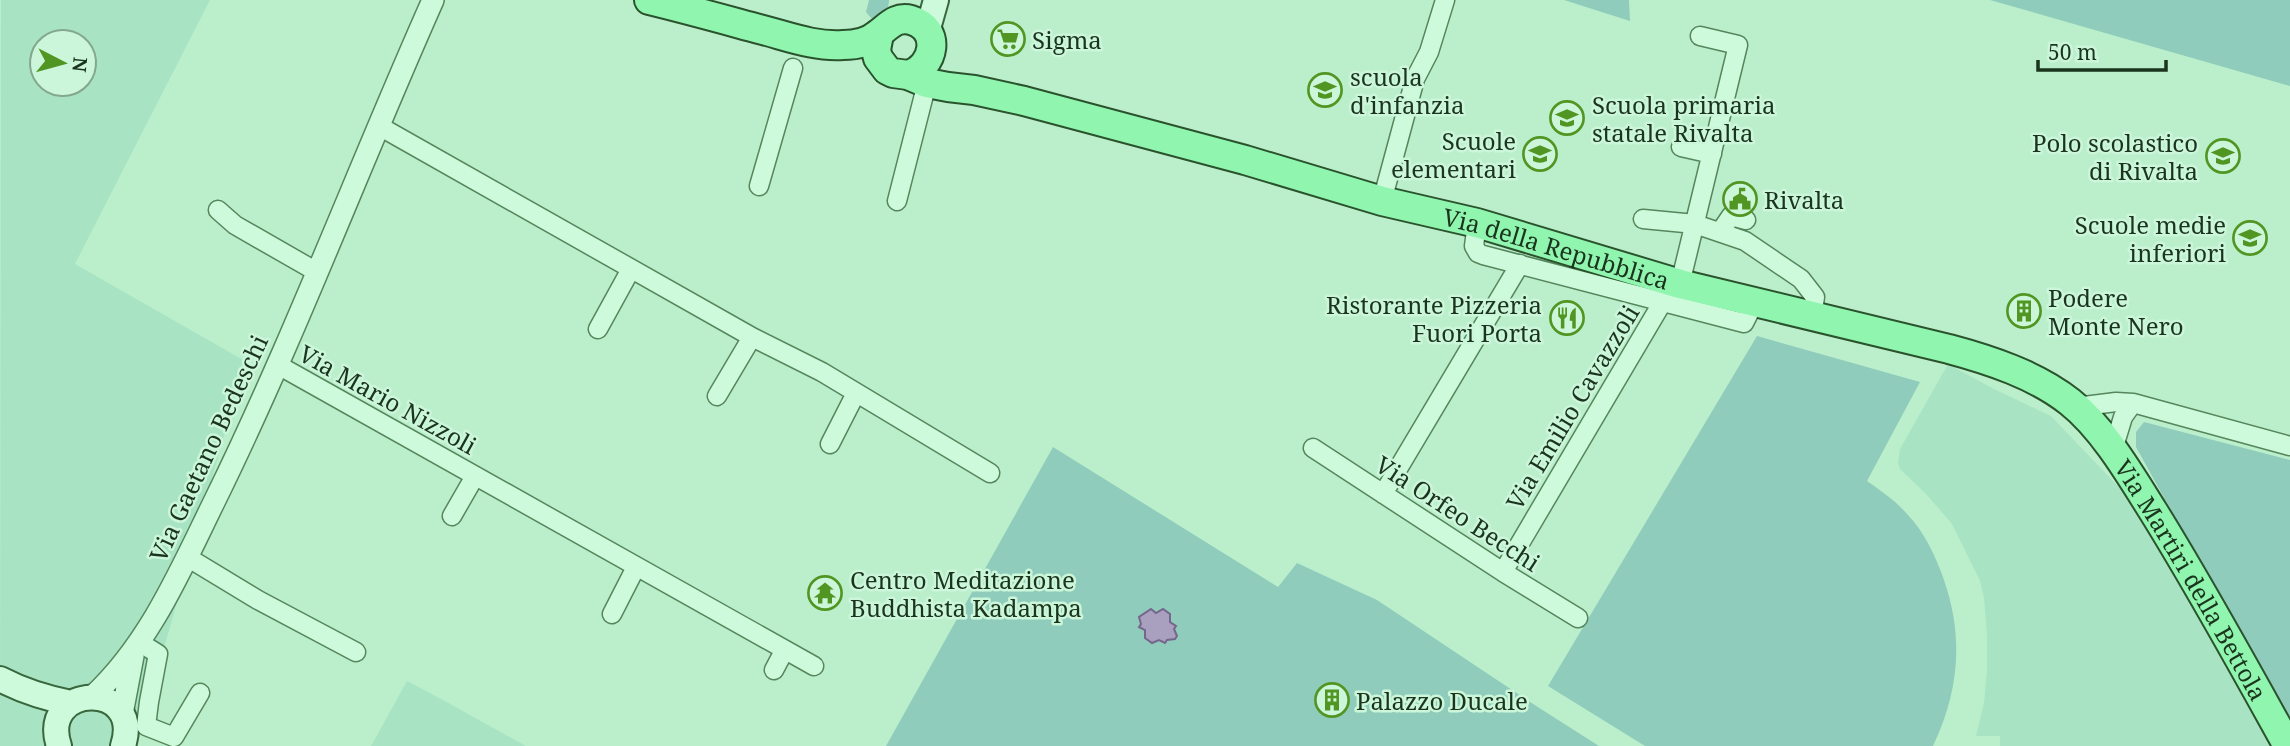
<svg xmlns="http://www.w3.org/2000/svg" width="2290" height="746" font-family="'Noto Serif',serif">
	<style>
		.farmland { fill: #a8e4c3; fill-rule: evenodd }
		.green { fill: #8fccbc }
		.water { fill: #a99fbf; stroke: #75678c; stroke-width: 2 }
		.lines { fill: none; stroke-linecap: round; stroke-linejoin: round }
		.minor-casing { stroke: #55865c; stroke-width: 21 }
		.tertiary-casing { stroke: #55865c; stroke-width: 24 }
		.secondary-casing { stroke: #38673e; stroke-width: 28 }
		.primary-casing { stroke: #2a532d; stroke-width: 32 }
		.minor { stroke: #cefadc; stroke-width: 18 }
		.tertiary { stroke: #cefadc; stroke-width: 21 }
		.secondary { stroke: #cefadc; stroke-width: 24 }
		.primary { stroke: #90f5ae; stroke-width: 28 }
		.labels { text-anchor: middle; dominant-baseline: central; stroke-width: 5; stroke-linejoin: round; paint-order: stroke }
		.poi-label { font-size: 24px; fill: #1a341d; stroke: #cbf6d9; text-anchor: start }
		.street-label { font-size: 24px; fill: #1a341d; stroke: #cbf6d9 }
	</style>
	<rect width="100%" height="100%" fill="#bbefcb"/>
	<path class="farmland" d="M1 0H210L75 264 245 361 139 737 135 746H0ZM42 42H84V84H42Z
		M1948 364 1994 389 2051 416 2136 505 2276 746H2000V736H1976L1984 703 1987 670V635L1984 598 1980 581 1952 524 1926 494 1900 469 1898 463 1900 449Z
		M407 681 443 700 526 746H371Z"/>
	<path class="green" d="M869 0H889C889 11 883 16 872 19L866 12Z
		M1564 0H1629L1630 21Z
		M1990 0H2290V86Z
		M1757 336 1920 382 1867 481C1881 491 1896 501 1908 515 1925 533 1936 557 1944 580 1964 638 1959 691 1933 746H1645L1548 686Z
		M2144 422 2290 460V726L2136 447V432Z
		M1053 447 1278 587 1297 563 1377 600 1530 702 1599 746H886Z"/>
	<path class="water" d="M1151 609 1156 613 1163 609 1170 614V622L1176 626 1174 629 1177 636 1175 639 1167 640 1165 643 1159 640 1152 643 1145 638V630L1139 627 1141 624 1139 617Z"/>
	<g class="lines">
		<g class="minor-casing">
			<path id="minor" d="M379 126 752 337 822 372 990 473
				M1681 147 1712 154
				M759 186 793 68
				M897 201 927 83
				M1382 201 1415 79 1429 52 1445 0
				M218 210 235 225 317 272
				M1643 219 1695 224 1745 241 1801 279 1815 297 1812 317
				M1477 223 1474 246 1478 253 1483 255 1744 323 1754 303
				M1720 232 1731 216 1746 220
				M1680 284 1738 45 1700 36
				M598 329 631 269
				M278 365 814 666
				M717 396 752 337
				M2076 407 2116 402 2133 403 2290 446
				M830 444 856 393
				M1313 448 1503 572 1578 618
				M2113 450 2123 417 2133 403
				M1383 494 1520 264
				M452 516 475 476
				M187 557 258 600 356 652
				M1503 572 1662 303
				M612 614 636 567
				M139 642 158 654 149 702 146 726 174 737 200 693
				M774 670 784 651"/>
		</g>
		<g class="tertiary-casing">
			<path id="tertiary" d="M93 696C150 643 181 569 215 500 295 337 359 166 433 0
				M122 714 133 656"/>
		</g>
		<g class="secondary-casing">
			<path id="secondary" d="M927 32 936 0
				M0 679C23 691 45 698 71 703
				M59 746C38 683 144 680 123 746"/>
		</g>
		<g class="primary-casing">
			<g id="primary">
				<path d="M649 0C686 9 722 19 759 29 787 36 814 47 843 45 855 45 869 42 878 34 889 26 896 16 911 20 942 29 935 67 908 75"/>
				<path id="s1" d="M879 34 876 50 878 58 887 70 893 73 908 75 927 83 948 87 974 90 1024 101 1245 160 1382 201 1477 223 1680 284 1949 349C1990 360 2036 375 2070 402 2103 428 2131 476 2153 511 2201 588 2244 667 2288 746"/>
			</g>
		</g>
		<use href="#minor" class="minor"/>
		<use href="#tertiary" class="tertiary"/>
		<use href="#secondary" class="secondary"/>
		<use href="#primary" class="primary"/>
	</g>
	<defs>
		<g id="supermarket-ring" transform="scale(1.75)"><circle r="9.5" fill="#cbf6d9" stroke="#519623" stroke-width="1.5"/><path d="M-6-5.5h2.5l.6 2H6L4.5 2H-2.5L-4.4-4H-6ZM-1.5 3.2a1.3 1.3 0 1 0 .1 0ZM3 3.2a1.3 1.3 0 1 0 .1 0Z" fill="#519623"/></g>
		<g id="school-ring" transform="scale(1.75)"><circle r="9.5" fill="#cbf6d9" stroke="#519623" stroke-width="1.5"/><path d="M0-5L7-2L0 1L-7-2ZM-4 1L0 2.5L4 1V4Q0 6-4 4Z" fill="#519623"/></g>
		<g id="civic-ring" transform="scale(1.75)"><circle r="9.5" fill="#cbf6d9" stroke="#519623" stroke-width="1.5"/><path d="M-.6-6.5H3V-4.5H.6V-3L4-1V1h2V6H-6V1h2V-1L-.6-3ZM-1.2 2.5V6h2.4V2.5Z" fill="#519623"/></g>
		<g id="building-ring" transform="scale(1.75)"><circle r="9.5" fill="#cbf6d9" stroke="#519623" stroke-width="1.5"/><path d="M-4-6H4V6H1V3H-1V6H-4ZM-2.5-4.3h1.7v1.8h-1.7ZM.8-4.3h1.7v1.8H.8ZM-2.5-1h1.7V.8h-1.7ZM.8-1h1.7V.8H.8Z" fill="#519623"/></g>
		<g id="restaurant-ring" transform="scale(1.75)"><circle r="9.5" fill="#cbf6d9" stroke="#519623" stroke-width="1.5"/><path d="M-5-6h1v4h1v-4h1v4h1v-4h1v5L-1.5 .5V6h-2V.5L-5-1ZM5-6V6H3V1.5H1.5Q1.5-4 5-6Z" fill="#519623"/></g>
		<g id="temple-ring" transform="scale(1.75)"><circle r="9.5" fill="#cbf6d9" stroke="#519623" stroke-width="1.5"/><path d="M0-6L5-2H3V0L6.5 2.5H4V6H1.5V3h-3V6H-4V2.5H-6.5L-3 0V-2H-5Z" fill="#519623"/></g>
	</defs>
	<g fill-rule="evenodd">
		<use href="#supermarket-ring" x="1008" y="39"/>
		<use href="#school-ring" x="1325" y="90"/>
		<use href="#school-ring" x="1567" y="118"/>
		<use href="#school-ring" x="1540" y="154"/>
		<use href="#school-ring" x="2223" y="156"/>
		<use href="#civic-ring" x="1740" y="199"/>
		<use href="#school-ring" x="2250" y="238"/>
		<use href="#building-ring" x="2024" y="311"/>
		<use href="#restaurant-ring" x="1567" y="318"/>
		<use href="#temple-ring" x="825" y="593"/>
		<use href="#building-ring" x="1332" y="700"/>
	</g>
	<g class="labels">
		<g class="poi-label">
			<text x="1032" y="39">Sigma</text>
			<text x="1350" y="76">scuola<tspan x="1350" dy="28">d'infanzia</tspan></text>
			<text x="1592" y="104">Scuola primaria<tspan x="1592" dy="28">statale Rivalta</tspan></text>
			<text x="1516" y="140" text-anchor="end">Scuole<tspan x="1516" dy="28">elementari</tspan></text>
			<text x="2198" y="142" text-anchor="end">Polo scolastico<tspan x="2198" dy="28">di Rivalta</tspan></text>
			<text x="1764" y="199">Rivalta</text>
			<text x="2226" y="224" text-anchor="end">Scuole medie<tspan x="2226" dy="28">inferiori</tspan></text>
			<text x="2048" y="297">Podere<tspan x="2048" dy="28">Monte Nero</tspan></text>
			<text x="1542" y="304" text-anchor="end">Ristorante Pizzeria<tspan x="1542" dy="28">Fuori Porta</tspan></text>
			<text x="850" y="579">Centro Meditazione<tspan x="850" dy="28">Buddhista Kadampa</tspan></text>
			<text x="1356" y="700">Palazzo Ducale</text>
		</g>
		<g class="street-label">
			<text stroke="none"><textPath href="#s1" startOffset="733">Via della Repubblica</textPath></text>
			<text transform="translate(388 399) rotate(29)">Via Mario Nizzoli</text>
			<text transform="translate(1572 407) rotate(-59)">Via Emilio Cavazzoli</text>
			<text transform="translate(208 448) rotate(-65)">Via Gaetano Bedeschi</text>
			<text transform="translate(1458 513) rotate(33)">Via Orfeo Becchi</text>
			<text stroke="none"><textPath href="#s1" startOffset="1488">Via Martiri della Bettola</textPath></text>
		</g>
	</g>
	<g transform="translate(63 63) rotate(96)"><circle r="33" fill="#cbf6d9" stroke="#84a88e" stroke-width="2"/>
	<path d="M0-5L12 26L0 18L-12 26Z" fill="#519623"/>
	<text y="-10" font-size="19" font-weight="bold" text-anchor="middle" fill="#1a341d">N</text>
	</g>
	<path d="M2038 60v10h128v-10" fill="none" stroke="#1a341d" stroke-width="3.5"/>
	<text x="2048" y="60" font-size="21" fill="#1a341d" stroke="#cbf6d9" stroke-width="5" paint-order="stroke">50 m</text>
</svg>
